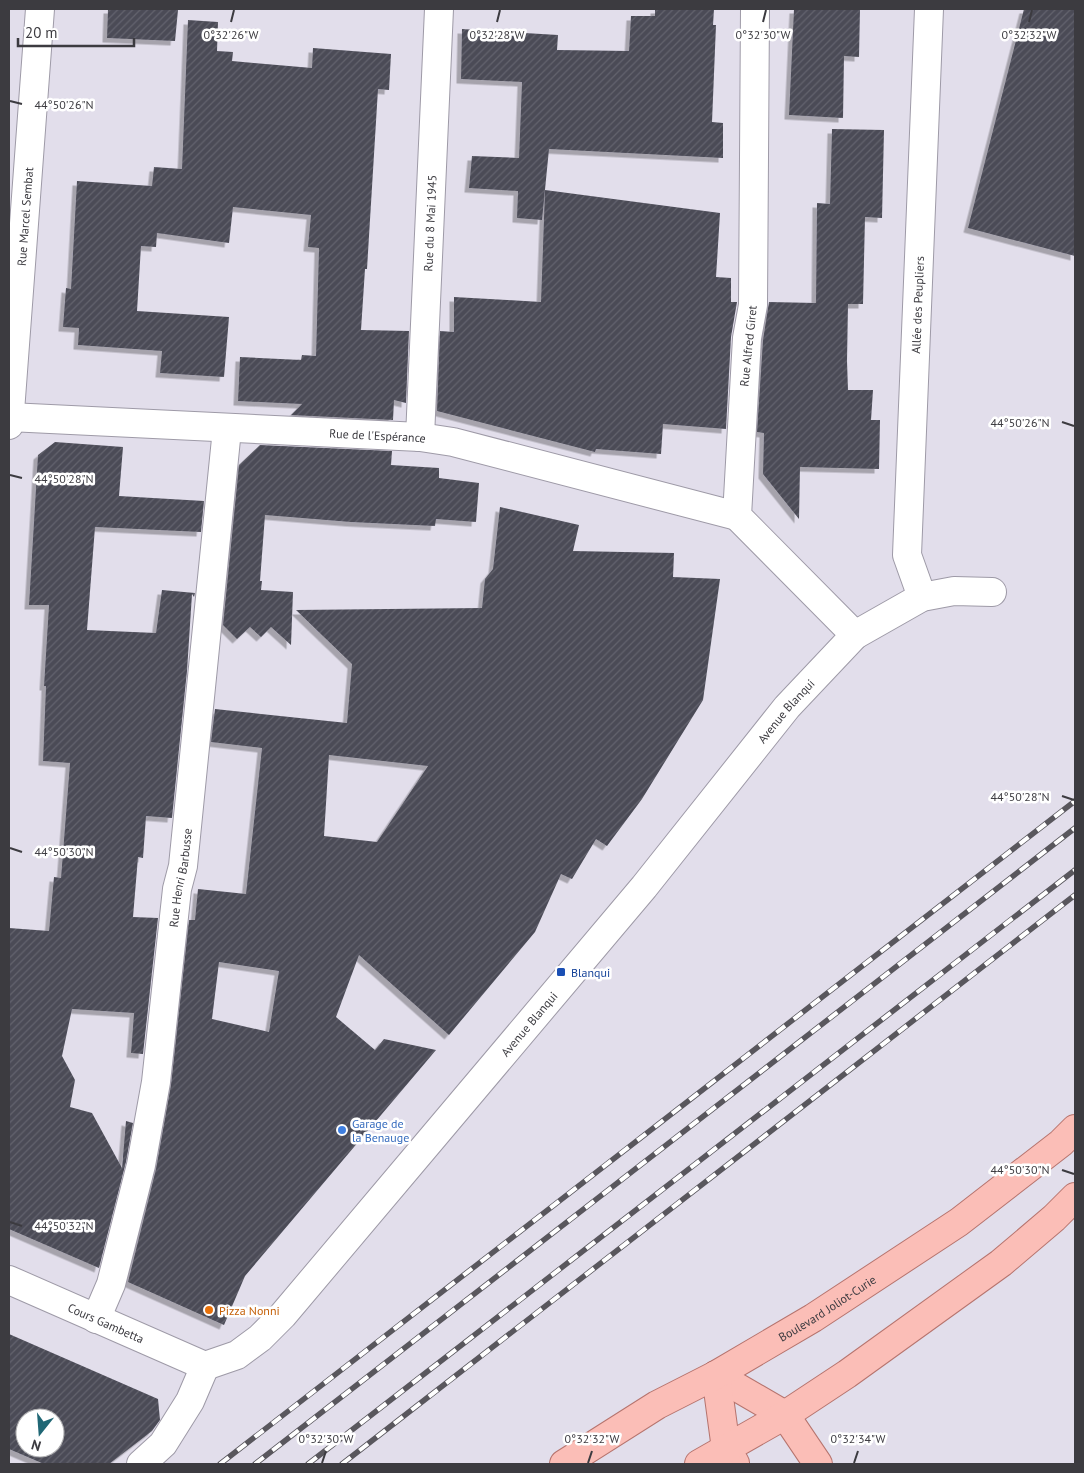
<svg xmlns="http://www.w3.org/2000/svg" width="1084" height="1473" font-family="'PT Sans',sans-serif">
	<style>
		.building { fill: url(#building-hatch); fill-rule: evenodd; filter: url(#shadow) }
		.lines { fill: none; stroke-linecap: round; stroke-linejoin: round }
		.minor-casing { stroke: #9e9aa7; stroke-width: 30 }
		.major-casing { stroke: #b6746e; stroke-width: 30 }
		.minor { stroke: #fff; stroke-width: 28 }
		.major { stroke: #fbbeb7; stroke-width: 28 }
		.rail-casing { stroke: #59575d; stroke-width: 5.5 }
		.rail { stroke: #fff; stroke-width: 4; stroke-dasharray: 11; stroke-linecap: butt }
		.ticks { fill: none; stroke: #3c3b40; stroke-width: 2 }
		.transit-dot { fill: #1a4fb4; stroke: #fff; stroke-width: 2 }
		.shop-dot { fill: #3f7fe0; stroke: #fff; stroke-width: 2 }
		.food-dot { fill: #e8710a; stroke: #fff; stroke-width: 2 }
		.labels { text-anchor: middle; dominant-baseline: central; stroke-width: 5; stroke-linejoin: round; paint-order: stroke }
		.street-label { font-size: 12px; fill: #3c3b40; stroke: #fff }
		.transit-label { font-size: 12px; fill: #164399; stroke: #fff; text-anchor: start }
		.shop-label { font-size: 12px; fill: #366cbe; stroke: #fff; text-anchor: start }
		.food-label { font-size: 12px; fill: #c56008; stroke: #fff; text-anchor: start }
		.ticks-label { font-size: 12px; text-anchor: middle; fill: #3c3b40; stroke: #fff; stroke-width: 5; stroke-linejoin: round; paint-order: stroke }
	</style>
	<defs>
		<pattern id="building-hatch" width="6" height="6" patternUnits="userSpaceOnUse" patternTransform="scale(1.25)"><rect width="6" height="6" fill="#4b4b57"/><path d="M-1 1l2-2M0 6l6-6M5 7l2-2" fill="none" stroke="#63636d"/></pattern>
		<filter id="shadow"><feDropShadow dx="-4.5" dy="4.5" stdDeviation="0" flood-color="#0004"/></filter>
	</defs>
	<rect width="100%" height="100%" fill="#e2deeb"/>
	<path class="building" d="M108 9 178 10 175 41 107 38Z
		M655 9H714L713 25H716L712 122 723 123V158L549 149 542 220 517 218 518 191 469 188 472 156 519 158 522 82 461 79 462 29 558 35 557 50 629 51 631 16H655Z
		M794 9H860L859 57 844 56 843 118 789 115Z
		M1024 9H1075V256L968 228Z
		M188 20 218 22 217 51 233 52 232 61 312 68 313 48 391 54 389 90 378 89 367 269H365L361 330 409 331 406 403 394 400 393 420 291 415 302 404 238 401 240 357 301 360 302 355 316 356 319 248 308 247 311 215 233 207 229 243 157 233 156 247 141 246 137 311 229 317 224 377 160 373 162 351 78 345 79 328 63 327 66 288 71 289 77 181 152 186 154 167 182 169Z
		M832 129 884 130 882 218 865 217 863 304H848L847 361 848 390H873L871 420H880L879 469 800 467 799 519 763 474 764 433 757 432 763 340 769 302 816 303 817 203 830 204Z
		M545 190 720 213 716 277 731 278V302H737L731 337 726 429 663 424 661 454 596 449 595 452 437 411 440 331 454 332V297L541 302Z
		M55 442 123 447 119 496 204 501 201 532 95 527 87 630 156 633 162 590 195 593 194 597 192 594 187 671 172 818 146 816 143 858 138 857 133 917 158 918 143 1054 131 1053 134 1013 72 1009 62 1056 75 1080 70 1107 92 1113 122 1168 126 1121 133 1123 126 1162 99 1268 9 1229V928L49 931 54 877 61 878 70 763 43 761 46 686H44L49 605H29L38 455Z
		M260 445 392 451 391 465 439 468V478L479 483 476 522 436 519 435 526 351 522 265 515 260 581H262L261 590 293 592 291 645 271 627 261 637 250 627 237 639 223 625 239 465Z
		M500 507 579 525 573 551 674 553 673 577 720 579 703 700 642 799 607 846 596 839 572 879 561 874 535 932 449 1035 359 955 336 1017 375 1050 384 1039 436 1050 245 1276 224 1325 128 1282 156 1169 171 1085 189 920H195L198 889 246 894 262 748 211 742 215 709 347 723 352 664 296 610 482 608 485 579 493 569ZM329 755 428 766 377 842 324 836ZM219 962 279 971 269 1032 212 1019Z
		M9 1334 158 1399 160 1420 152 1431 109 1464H44L9 1449ZM25 1418H55V1448H25Z"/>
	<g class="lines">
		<g class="minor-casing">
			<g id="minor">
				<path d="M755 9 753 305 747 338 737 516 855 635"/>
				<path id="s1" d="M9 417 420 437 453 442 737 516"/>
				<path id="s2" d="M9 425 40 9"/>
				<path id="s3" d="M420 437 439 9"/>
				<path id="s4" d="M922 597 907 555 929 9"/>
				<path id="s5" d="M9 1280 205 1366"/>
				<path id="s6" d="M96 1319 111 1284 141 1165 156 1082 177 889 183 866 227 429"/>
				<path id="s7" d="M205 1366 237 1355 260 1338 283 1315 644 887 787 707 855 635 922 597 954 591 992 592"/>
				<path d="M141 1464 163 1444 190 1401 205 1366"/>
			</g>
		</g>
		<g class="major-casing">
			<g id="major">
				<path d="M716 1375 785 1415 818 1464"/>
				<path d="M716 1375 726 1449 735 1463"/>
				<path id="s8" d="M564 1464 657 1405 716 1375 813 1318 959 1222 1061 1143 1075 1129"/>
				<path d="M699 1464 785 1415 847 1374 1001 1263 1054 1218 1075 1197"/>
			</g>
		</g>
		<use href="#minor" class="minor"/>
		<use href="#major" class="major"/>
		<g class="rail-casing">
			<path id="rail" d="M220 1464 1075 801
				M255 1464 1075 828
				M308 1464 1075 870
				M342 1464 1075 895"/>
		</g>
		<use href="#rail" class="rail"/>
	</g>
	<path class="ticks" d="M231 22 234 10M497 22 500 10M763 22 766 10M1029 22 1032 10M10 101 22 104M1062 422 1074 426M10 475 22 478M1062 796 1074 800M10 848 22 852M1062 1170 1074 1174M10 1222 22 1226M322 1463 326 1451M588 1463 592 1451M854 1463 858 1451"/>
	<rect class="transit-dot" x="556" y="967" width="10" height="10" rx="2.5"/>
	<circle class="shop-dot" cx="342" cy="1130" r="5"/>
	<circle class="food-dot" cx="209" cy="1310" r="5"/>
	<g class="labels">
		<g class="street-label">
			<text stroke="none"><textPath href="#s2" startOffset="209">Rue Marcel Sembat</textPath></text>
			<text stroke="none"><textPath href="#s3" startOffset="214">Rue du 8 Mai 1945</textPath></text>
			<text stroke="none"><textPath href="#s4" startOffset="295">Allée des Peupliers</textPath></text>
			<text transform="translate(748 346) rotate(-84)">Rue Alfred Giret</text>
			<text stroke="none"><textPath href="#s1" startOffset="369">Rue de l'Espérance</textPath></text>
			<text stroke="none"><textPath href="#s7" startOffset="881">Avenue Blanqui</textPath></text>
			<text stroke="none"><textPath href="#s6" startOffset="451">Rue Henri Barbusse</textPath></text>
			<text stroke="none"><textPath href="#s7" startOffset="476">Avenue Blanqui</textPath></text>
			<text stroke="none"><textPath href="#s8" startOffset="306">Boulevard Joliot-Curie</textPath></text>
			<text stroke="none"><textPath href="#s5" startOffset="106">Cours Gambetta</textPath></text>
		</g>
		<g class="transit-label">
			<text x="571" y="972">Blanqui</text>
		</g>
		<g class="shop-label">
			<text x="352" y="1123">Garage de<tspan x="352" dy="14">la Benauge</tspan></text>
		</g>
		<g class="food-label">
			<text x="219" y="1310">Pizza Nonni</text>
		</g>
	</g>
	<g class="ticks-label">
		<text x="231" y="39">0°32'26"W</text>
		<text x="497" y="39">0°32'28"W</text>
		<text x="763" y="39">0°32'30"W</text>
		<text x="1029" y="39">0°32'32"W</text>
		<text x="64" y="109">44°50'26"N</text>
		<text x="1020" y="427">44°50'26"N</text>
		<text x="64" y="483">44°50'28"N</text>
		<text x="1020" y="801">44°50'28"N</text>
		<text x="64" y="856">44°50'30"N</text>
		<text x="1020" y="1174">44°50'30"N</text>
		<text x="64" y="1230">44°50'32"N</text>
		<text x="326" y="1443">0°32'30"W</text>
		<text x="592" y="1443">0°32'32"W</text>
		<text x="858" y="1443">0°32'34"W</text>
	</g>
	<rect width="1084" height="1473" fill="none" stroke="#3c3b40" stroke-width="20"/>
	<g transform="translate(40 1433) rotate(197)"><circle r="24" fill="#ffffff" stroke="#b1b1b3"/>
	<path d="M0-4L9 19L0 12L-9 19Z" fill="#206775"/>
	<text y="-8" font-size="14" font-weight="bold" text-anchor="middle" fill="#3c3b40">N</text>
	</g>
	<path d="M18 38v8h116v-8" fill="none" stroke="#3c3b40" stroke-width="2.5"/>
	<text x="25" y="38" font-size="15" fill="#3c3b40" stroke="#ffffff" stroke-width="4" paint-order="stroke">20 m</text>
</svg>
